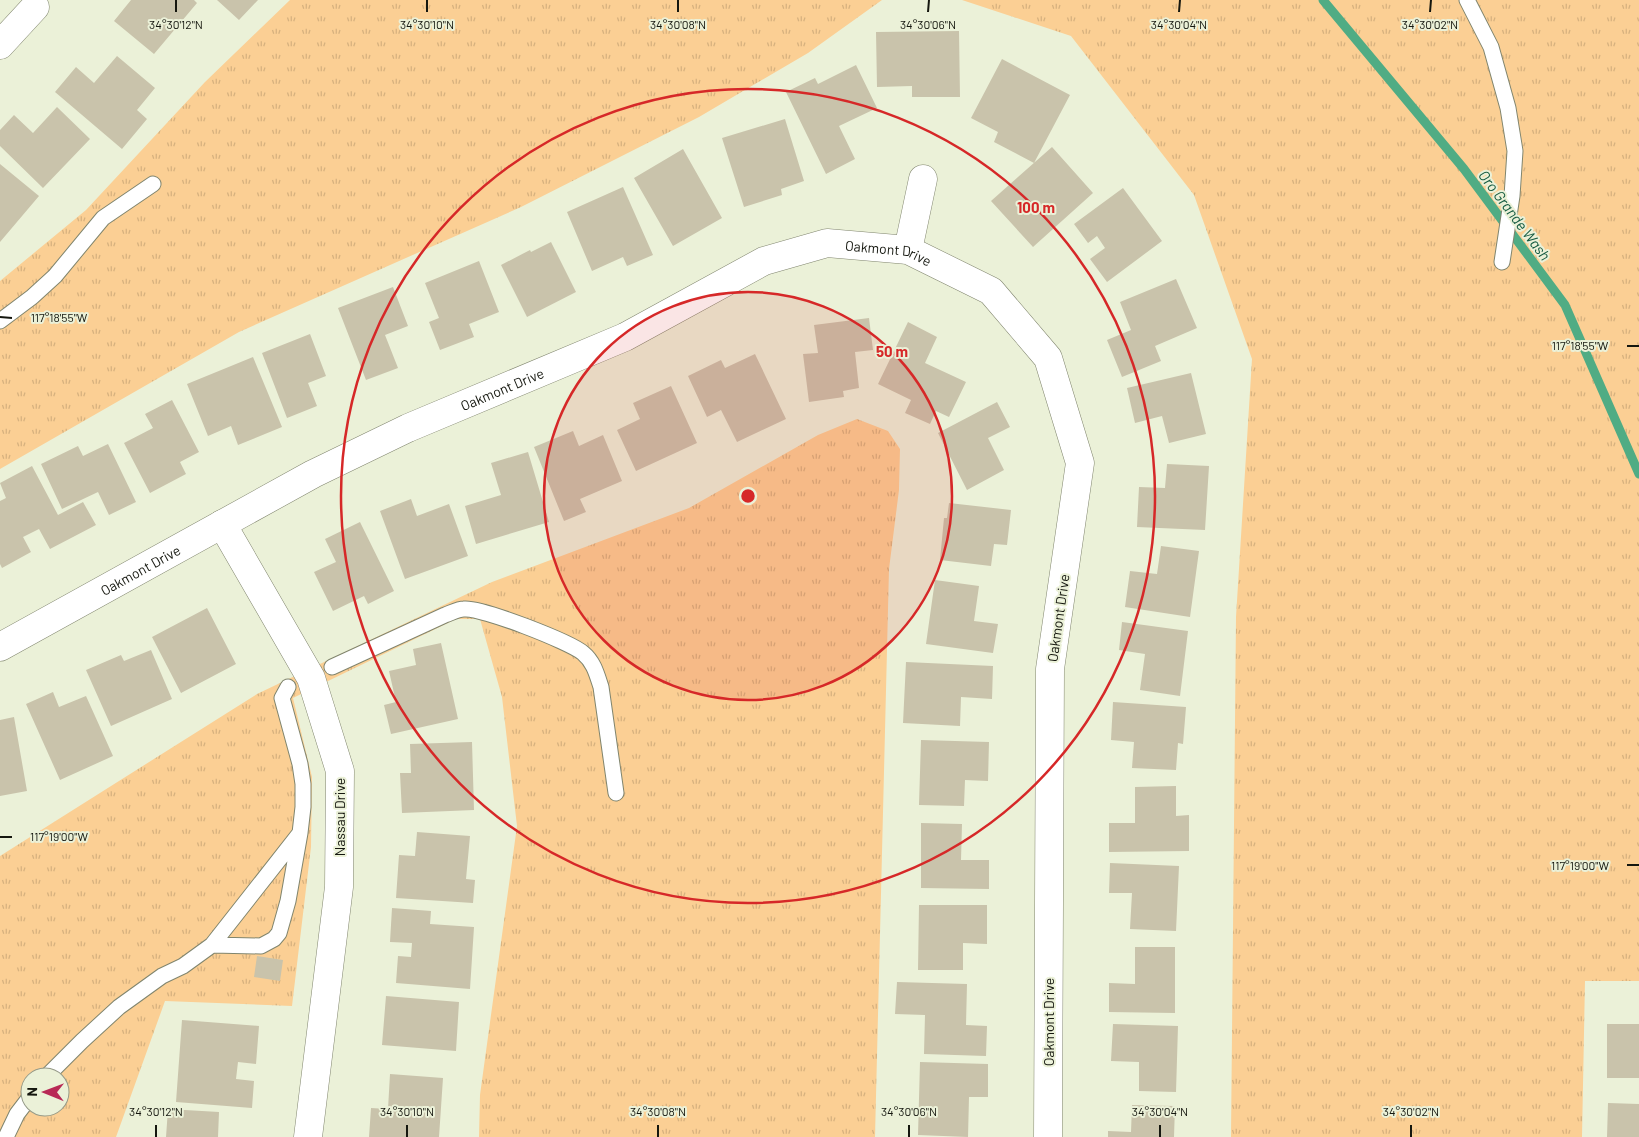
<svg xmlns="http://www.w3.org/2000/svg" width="1639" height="1137" font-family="Barlow,sans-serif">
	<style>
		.grass { fill: url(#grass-tufts); fill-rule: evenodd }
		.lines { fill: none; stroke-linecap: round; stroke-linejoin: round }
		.stream { stroke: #50ac84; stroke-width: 9 }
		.building { fill: #c9c3ab }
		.service-casing { stroke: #80856e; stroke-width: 17 }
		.minor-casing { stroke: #80856e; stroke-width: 29 }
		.service { stroke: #fff; stroke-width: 15 }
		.minor { stroke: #fff; stroke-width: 28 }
		.ticks { fill: none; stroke: #15170f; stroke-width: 2 }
		.ring { fill: none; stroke: #d62828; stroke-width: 2.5 }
		.labels { text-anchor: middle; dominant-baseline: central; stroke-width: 4; stroke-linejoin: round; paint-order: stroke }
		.street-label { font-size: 14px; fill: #15170f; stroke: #ebf1d8 }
		.water-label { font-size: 15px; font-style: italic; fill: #155b41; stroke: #ebf1d8 }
		.ticks-label { font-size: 12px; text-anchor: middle; fill: #15170f; stroke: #ebf1d8; stroke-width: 4; stroke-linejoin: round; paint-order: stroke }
		.centre { fill: #d62828; stroke: #ebf1d8; stroke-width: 2.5 }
		.ring-label { font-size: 15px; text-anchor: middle; font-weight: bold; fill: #d62828; stroke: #ebf1d8; stroke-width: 4; stroke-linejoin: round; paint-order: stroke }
	</style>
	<defs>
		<pattern id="grass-tufts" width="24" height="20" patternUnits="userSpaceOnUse" patternTransform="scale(1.25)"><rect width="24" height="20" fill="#fbcf94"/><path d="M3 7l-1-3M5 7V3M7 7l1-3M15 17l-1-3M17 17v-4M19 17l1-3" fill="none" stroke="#d6b17e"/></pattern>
	</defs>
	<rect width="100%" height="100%" fill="#ebf1d8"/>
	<path class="grass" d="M290 0H882L808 53 699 117 521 207 239 332 0 469V281L86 210 205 82Z
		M962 0H1639V981H1585L1582 1137H1231L1236 617 1252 359 1194 195 1071 36Z
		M857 419 888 431 900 449 899 490 889 569 875 1137H479L480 1095 517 826 502 697 480 619H456L293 698 312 777 311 847 292 1006 165 1001 116 1137H0V856L257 694 492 582 689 508 818 435ZM30 1077H60V1107H30Z"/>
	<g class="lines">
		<path class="stream" d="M1323 0 1464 169 1565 305 1639 474"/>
	</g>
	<path class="building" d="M131 0H194L197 3 154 54 114 21Z
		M217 0H258L239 20Z
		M959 31 960 97H912V86L877 87 876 32Z
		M117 56 155 88 137 110 147 119 122 149 55 92 76 67 94 83Z
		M1002 59 1070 95 1034 163 994 142 998 132 971 118Z
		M856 65 877 108 839 126 855 159 826 174 786 92 815 78 818 84Z
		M57 107 90 139 43 188 0 146V130L14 115 33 133Z
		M785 119 804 181 781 189 782 195 744 207 722 138Z
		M1052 147 1093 193 1033 247 991 201Z
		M683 149 722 218 673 246 634 178Z
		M0 164 39 196 0 242Z
		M623 187 653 255 627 266 623 257 592 271 567 212Z
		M1123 188 1162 241 1107 282 1090 259 1105 248 1097 236 1088 243 1074 224Z
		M551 242 576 292 527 317 501 265 530 250 531 252Z
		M479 261 499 312 469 324 474 337 440 350 429 322 439 318 425 283Z
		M1176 279 1197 328 1155 346 1161 361 1122 377 1107 340 1131 330 1120 302Z
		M393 287 408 326 385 335 398 368 366 380 338 308Z
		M869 318 873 350 855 352 859 388 843 391 844 397 809 402 803 354 818 353 814 325Z
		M908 322 937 337 925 363 966 382 949 417 936 411 930 424 905 413 911 400 878 384Z
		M310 334 326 376 308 383 317 406 287 418 262 353Z
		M755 354 786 419 737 442 721 410 707 417 688 376 721 360 725 368Z
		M253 357 282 427 238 445 231 426 208 436 187 384Z
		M1191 373 1206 434 1169 443 1162 416 1135 423 1127 388Z
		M671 386 697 443 636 471 617 430 640 419 633 403Z
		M172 400 199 452 180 462 186 474 150 493 124 443 153 428 145 414Z
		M997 402 1010 427 988 438 1004 470 967 490 938 433Z
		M573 431 579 446 603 435 622 481 580 499 586 512 564 521 534 447Z
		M108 444 136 502 109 515 98 492 62 509 41 464 78 446 83 456Z
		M528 452 549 522 476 544 465 506 501 495 491 463Z
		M1167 464 1209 466 1205 530 1137 527 1139 487 1165 488Z
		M32 466 58 515 83 502 96 525 50 549 39 529 23 537 31 552 2 568 0 564V501L6 498 0 483Z
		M411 499 417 516 449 504 468 556 405 579 380 511Z
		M949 503 1011 510 1007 545 994 544 991 566 940 560 944 518H947Z
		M360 522 394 591 368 604 364 596 333 611 314 572 336 562 325 539Z
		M1161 546 1199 551 1190 617 1125 607 1130 571 1157 574Z
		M935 580 979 586 974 621 998 624 993 653 926 644Z
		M207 608 236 664 181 693 152 637Z
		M1122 622 1188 631 1180 696 1140 690 1145 654 1119 650Z
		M441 643 458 719 391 734 384 705 396 702 389 671 416 665 413 649Z
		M151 650 172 699 111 726 86 670 121 655 124 661Z
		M906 662 993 666 992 699 961 697 960 726 903 723Z
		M53 692 59 707 86 696 113 756 60 780 26 704Z
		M1113 702 1186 707 1183 744 1178 743 1176 770 1132 768 1134 742 1111 740Z
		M14 717 27 791 0 796V720Z
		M921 740 989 742 988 781 965 780 964 806 919 805Z
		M472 742 474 810 402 813 400 773H411L410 744Z
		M1176 786V816L1189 815V851L1109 852V823H1135V787Z
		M921 823 962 824 961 860H989V889L921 888Z
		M417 832 470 836 466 879 475 880 473 903 396 898 399 855 415 856Z
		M1110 863 1179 866 1176 931 1130 929 1132 893H1109Z
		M919 905H987V944L963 943V970H918Z
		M392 908 431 911 430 924 474 927 470 989 396 983 398 956 411 957 412 943 390 942Z
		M1135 947H1175V1013L1109 1012V983L1135 984Z
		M257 956 283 960 280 981 254 977Z
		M897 982 967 984 966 1025 987 1026 986 1056 924 1054 925 1015 895 1014Z
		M386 996 459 1002 456 1051 382 1045Z
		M182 1020 259 1026 256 1064 238 1062 236 1079 254 1081 252 1108 176 1102Z
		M1113 1024 1178 1026 1176 1092 1139 1091V1062L1111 1061Z
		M1607 1024H1639V1078H1607Z
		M920 1062 988 1064V1097H969L968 1137 918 1135Z
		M390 1074 443 1078 439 1137H369L371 1108 388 1109Z
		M1608 1103 1639 1104V1137H1607Z
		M1132 1105 1175 1106 1174 1137H1108V1131L1131 1132Z
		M168 1109 219 1112 218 1137H166Z"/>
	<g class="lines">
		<g class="service-casing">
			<path id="service" d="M1467 0 1491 47 1508 108 1515 151 1512 196 1502 262
				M0 321 32 297 55 276 103 218 153 184
				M332 667 445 615C451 613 458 609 464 609 481 607 570 642 583 653 594 662 597 675 601 687L616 793
				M212 945 261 946 274 939 279 933 288 901 300 833 303 807V784L300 764 282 698 288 687
				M46 1077 82 1041 119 1007 162 976 183 966 212 945 300 833
				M6 1137 17 1114 30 1097"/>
		</g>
		<g class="minor-casing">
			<g id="minor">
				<path d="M0 45 35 7"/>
				<path d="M908 250 923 179"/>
				<path d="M222 524 311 678 340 771 339 887 308 1137"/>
				<path id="s1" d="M0 647 313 474 408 428 625 337 764 261 827 243 908 250 991 291 1048 358 1080 463 1050 669 1048 1137"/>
			</g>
		</g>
		<use href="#service" class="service"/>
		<use href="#minor" class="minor"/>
	</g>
	<path class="ticks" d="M176 12V0M427 12V0M678 12V0M928 12 929 0M1179 12 1180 0M1430 12 1431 0M0 317 12 318M1627 346H1639M0 837H12M1627 865H1639M156 1137V1125M407 1137V1125M658 1137V1125M909 1137V1125M1160 1137V1125M1411 1137V1125"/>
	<circle cx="748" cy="496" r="204" fill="#d62828" fill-opacity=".12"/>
	<g class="ring">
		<circle cx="748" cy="496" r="204"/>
		<circle cx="748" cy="496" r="407"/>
	</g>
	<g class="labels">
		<g class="street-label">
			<text stroke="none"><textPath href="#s1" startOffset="985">Oakmont Drive</textPath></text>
			<text stroke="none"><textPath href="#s1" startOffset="565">Oakmont Drive</textPath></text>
			<text stroke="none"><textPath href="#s1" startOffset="160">Oakmont Drive</textPath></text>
			<text transform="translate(1058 618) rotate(-82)">Oakmont Drive</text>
			<text transform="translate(339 817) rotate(-90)">Nassau Drive</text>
			<text transform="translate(1048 1022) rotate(-90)">Oakmont Drive</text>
		</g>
		<g class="water-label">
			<text transform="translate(1515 215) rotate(53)">Oro Grande Wash</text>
		</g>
	</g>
	<g class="ticks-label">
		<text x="176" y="29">34°30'12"N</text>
		<text x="427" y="29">34°30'10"N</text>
		<text x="678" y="29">34°30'08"N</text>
		<text x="928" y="29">34°30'06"N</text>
		<text x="1179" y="29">34°30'04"N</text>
		<text x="1430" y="29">34°30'02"N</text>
		<text x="59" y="322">117°18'55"W</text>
		<text x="1580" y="350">117°18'55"W</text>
		<text x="59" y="841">117°19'00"W</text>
		<text x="1580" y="870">117°19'00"W</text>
		<text x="156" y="1116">34°30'12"N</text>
		<text x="407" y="1116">34°30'10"N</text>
		<text x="658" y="1116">34°30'08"N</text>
		<text x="909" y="1116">34°30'06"N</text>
		<text x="1160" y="1116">34°30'04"N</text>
		<text x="1411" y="1116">34°30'02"N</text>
	</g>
	<circle cx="748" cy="496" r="8" class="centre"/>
	<g class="ring-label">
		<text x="1036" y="213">100 m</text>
		<text x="892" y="357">50 m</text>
	</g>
	<g transform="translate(45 1092) rotate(271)"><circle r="24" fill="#ebf1d8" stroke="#959a88"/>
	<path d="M0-4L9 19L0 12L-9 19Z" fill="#b82956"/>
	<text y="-8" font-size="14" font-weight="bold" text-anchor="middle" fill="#15170f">N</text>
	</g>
</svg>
